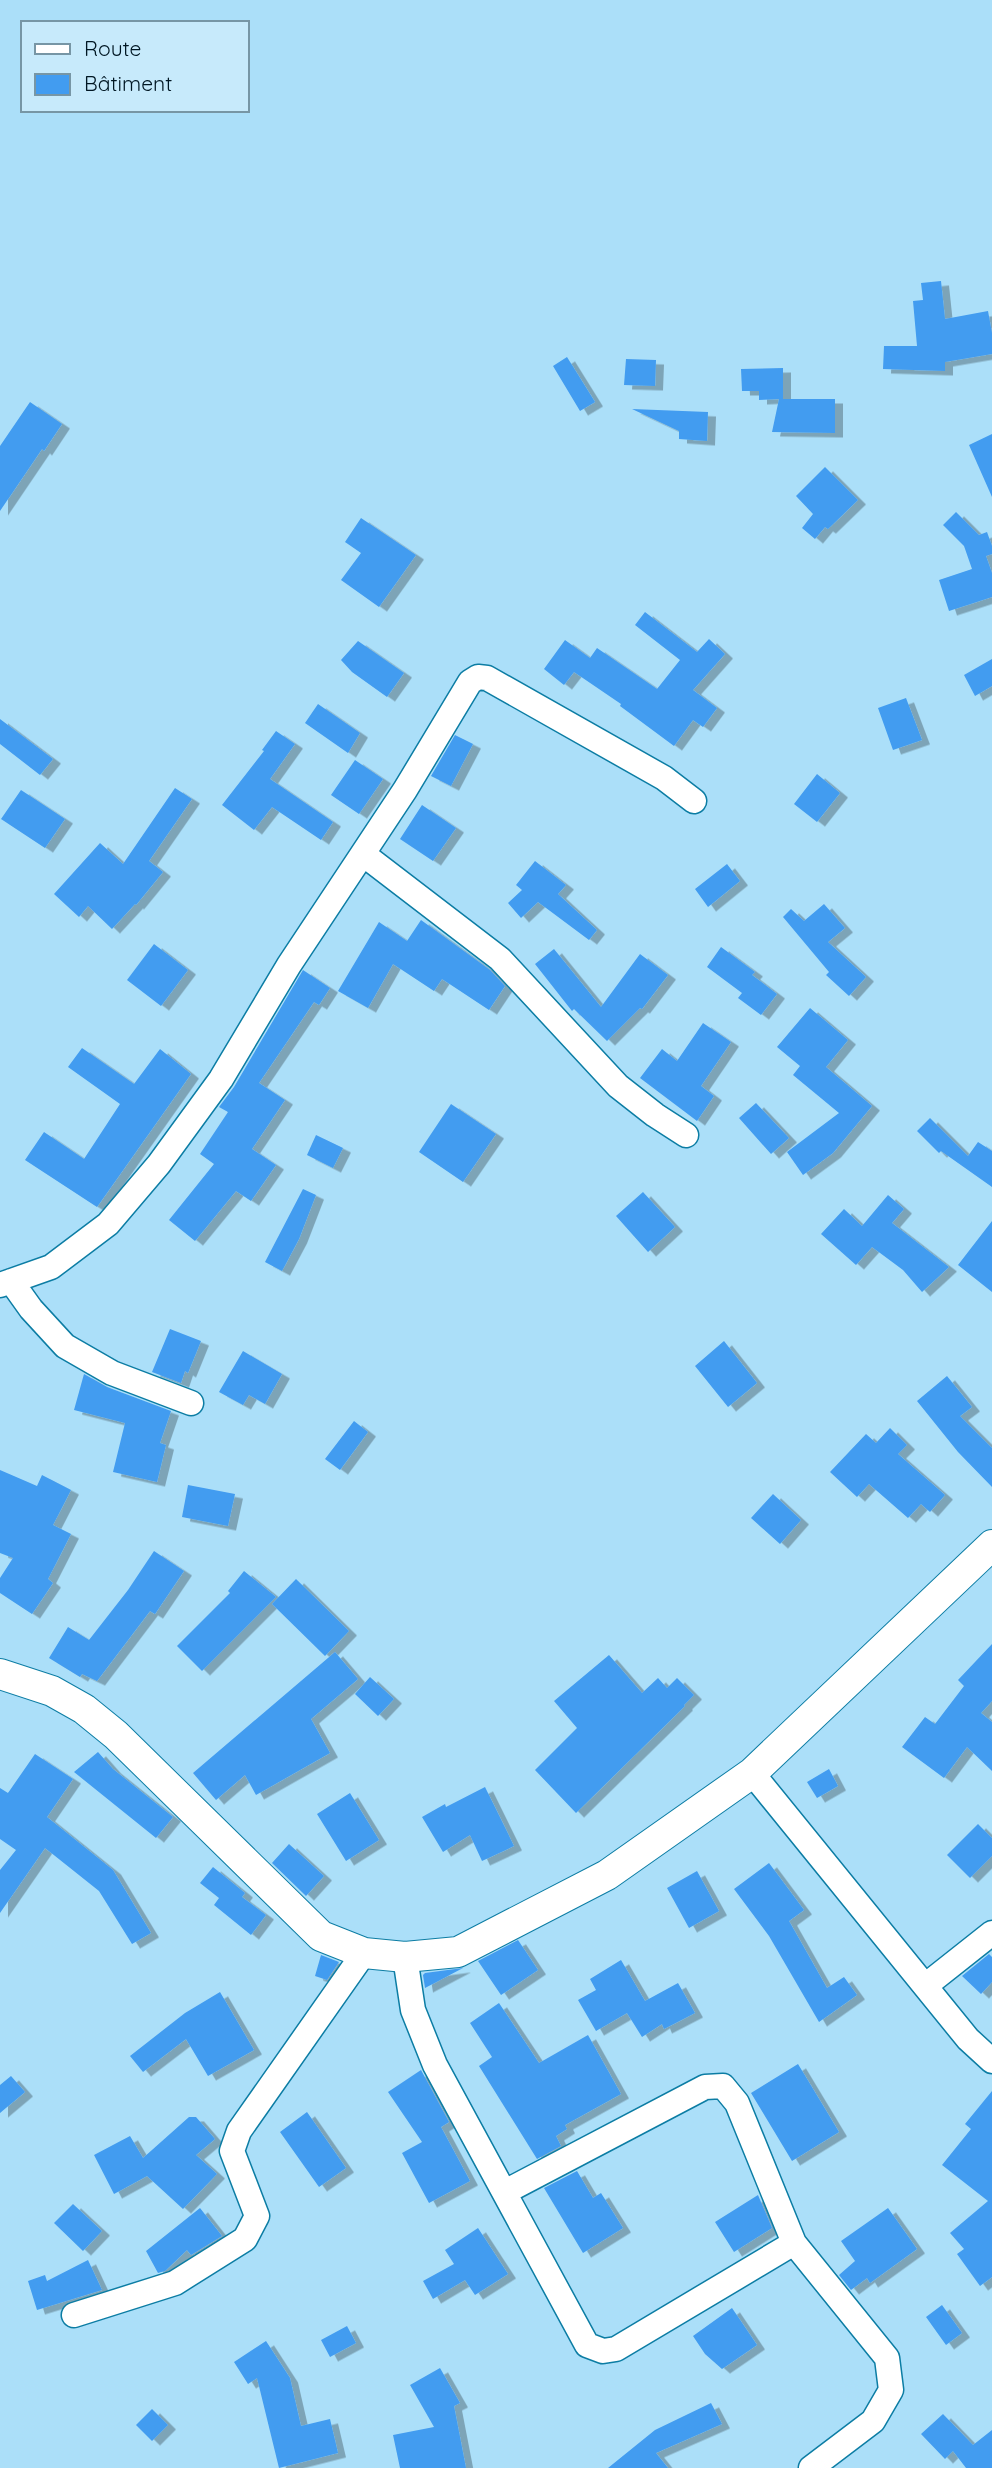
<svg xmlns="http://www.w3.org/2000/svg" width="992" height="2468" font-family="Quicksand,sans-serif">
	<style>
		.building { fill: #429cf0; filter: url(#shadow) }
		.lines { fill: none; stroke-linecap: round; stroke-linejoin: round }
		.minor-casing { stroke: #0c7da4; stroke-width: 27 }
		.tertiary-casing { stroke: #0c7da4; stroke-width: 32 }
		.minor { stroke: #fff; stroke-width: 24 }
		.tertiary { stroke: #fff; stroke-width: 30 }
	</style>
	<defs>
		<filter id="shadow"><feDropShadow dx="8" dy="4.5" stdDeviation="0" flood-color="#0004"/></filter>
	</defs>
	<rect width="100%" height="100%" fill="#abdff9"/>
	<path class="building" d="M941 281 945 319 988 311 992 333V354L945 362V371L883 369 884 346H917L913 301 923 300 921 283Z
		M567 357 595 402 580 411 553 366Z
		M626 359 656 360 655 386 624 385Z
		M783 368V399H835V433L772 432 779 399 759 400V391H742L741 369Z
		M30 402 62 424 44 451 42 449 0 511V446Z
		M632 409 708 412 707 441 679 439V431Z
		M992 434V497L969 445Z
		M825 467 858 500 828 529 825 527 815 539 802 528 813 514 796 496Z
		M956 512 979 535 987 532 992 546V554L986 556 992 573V597L949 611 939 580 972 569 964 546 943 525Z
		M361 518 416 555 379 607 341 580 361 553 345 542Z
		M645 612 697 652 709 639 725 654 693 690 717 708 703 727 693 720 674 746 620 706 621 704 574 672 564 685 544 669 565 640 590 658 597 648 657 689 680 660 635 625Z
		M358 641 404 673 387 697 352 672 341 660Z
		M992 659V686L975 696 964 675Z
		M906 698 922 740 893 750 878 708Z
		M318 704 360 733 348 753 305 723Z
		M0 719 53 759 40 775 0 744Z
		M276 731 295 744 270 779 333 822 321 840 272 807 254 830 222 805 264 751 262 750Z
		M455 735 473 744 451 786 431 776Z
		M355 760 383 779 359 814 331 795Z
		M817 774 840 793 817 822 794 804Z
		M175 788 192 799 149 861 163 872 136 905 135 904 112 929 88 906 79 917 54 894 100 843 123 864Z
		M21 790 65 819 45 848 1 819Z
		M422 805 456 828 433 861 400 839Z
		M535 861 566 885 558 894 597 930 589 940 538 902 521 918 508 903 522 890 516 885Z
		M727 864 740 881 708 907 695 889Z
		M824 904 845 928 828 942 866 977 849 996 826 975 829 972 783 917 791 909 804 921Z
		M421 920 490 970 505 986 489 1010 442 979 434 991 393 964 368 1008 338 991 379 922 407 941Z
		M154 944 188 970 161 1006 127 980Z
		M721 947 755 972 752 975 777 994 761 1015 738 998 742 993 707 967Z
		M554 949 601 1007 640 954 668 975 642 1009 640 1008 607 1041 574 1009 572 1011 535 964Z
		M303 970 330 988 319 1005 314 1002 259 1083 285 1100 252 1149 276 1165 251 1201 236 1191 195 1241 169 1220 214 1164 200 1154 228 1112 219 1107 234 1087Z
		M810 1008 848 1040 826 1067 872 1106 833 1153 803 1175 787 1152 839 1113 793 1075 800 1066 777 1047Z
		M703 1023 731 1042 701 1086 714 1096 697 1121 640 1078 662 1049 677 1061Z
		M82 1048 134 1084 160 1049 191 1074 97 1207 25 1160 44 1132 84 1159 120 1104 68 1067Z
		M756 1103 789 1138 771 1154 739 1118Z
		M451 1104 496 1134 463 1182 419 1152Z
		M930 1118 968 1156 978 1142 992 1151V1187L941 1151 939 1153 917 1131Z
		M316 1135 343 1148 333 1168 307 1155Z
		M303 1189 316 1195 299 1239 282 1271 265 1262Z
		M643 1192 675 1227 648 1252 616 1216Z
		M888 1195 904 1209 892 1223 949 1267 922 1292 903 1270 872 1247 856 1265 821 1234 844 1209 862 1226Z
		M992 1221V1292L958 1265Z
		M170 1329 201 1341 188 1373 185 1371 181 1383 152 1372Z
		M724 1341 757 1383 728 1407 695 1366Z
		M243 1351 282 1374 265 1404 249 1395 243 1405 219 1392Z
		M84 1374 107 1387 171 1411 160 1443 166 1445 157 1482 113 1472 125 1423 74 1410Z
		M947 1376 972 1407 960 1416 992 1448V1487L958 1452 917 1401Z
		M354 1421 368 1432 340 1470 325 1459Z
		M890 1428 907 1445 898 1454 945 1495 930 1512 921 1504 908 1518 869 1484 857 1497 830 1472 866 1434 876 1443Z
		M0 1470 37 1486 42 1475 71 1490 53 1525 71 1534 48 1579 53 1583 32 1614 0 1593V1578L13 1558 0 1553Z
		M188 1485 235 1494 228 1526 182 1517Z
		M773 1494 801 1520 780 1544 751 1518Z
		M154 1551 184 1571 155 1614 150 1611 97 1681 82 1674 80 1677 49 1658 68 1627 89 1640 128 1590Z
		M244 1571 276 1597 202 1671 177 1646 230 1593 228 1591Z
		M296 1579 349 1631 325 1656 272 1604Z
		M992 1644V1701L981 1713 992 1722V1771L967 1747 944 1778 902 1747 925 1717 935 1724 964 1686 958 1680Z
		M335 1652 358 1679 311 1719 330 1753 256 1795 245 1775 216 1800 193 1773Z
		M609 1655 642 1693 658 1678 667 1688 677 1678 694 1695 684 1705 685 1706 576 1813 535 1770 577 1728 554 1701Z
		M370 1677 394 1699 378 1716 355 1694Z
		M98 1752 113 1769 173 1817 156 1838 74 1772Z
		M35 1754 73 1779 47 1817 113 1870 151 1933 132 1944 99 1891 45 1848 0 1913V1870L16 1850 0 1839V1788L8 1793Z
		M829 1769 838 1786 817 1798 807 1782Z
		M485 1787 514 1846 482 1861 470 1835 443 1852 422 1817 445 1804 446 1807Z
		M350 1793 379 1840 346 1861 317 1814Z
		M978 1824 992 1838V1856L970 1878 947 1855Z
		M289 1844 324 1876 306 1896 272 1863Z
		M769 1863 804 1910 789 1921 827 1988 844 1977 857 1995 819 2022 769 1936 734 1889Z
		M213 1867 245 1893 242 1897 266 1915 251 1935 214 1905 219 1898 200 1883Z
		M697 1871 719 1911 689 1928 667 1888Z
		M518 1940 538 1970 501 1995 478 1961Z
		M989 1954 992 1957V1982L981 1994 962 1976Z
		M321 1955 339 1962 327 1980 315 1976Z
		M621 1960 645 2001 678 1983 695 2013 664 2029 662 2024 642 2037 627 2013 596 2031 578 2000 596 1990 590 1979Z
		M463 1968 425 1988 423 1975 425 1973Z
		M220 1992 254 2050 208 2076 186 2039 143 2072 130 2056 185 2013Z
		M499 2003 539 2063 588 2035 621 2094 565 2125 567 2129 556 2136 561 2146 537 2159 479 2066 492 2057 470 2023Z
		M798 2064 839 2132 792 2161 751 2093Z
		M421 2070 449 2122 441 2127 470 2181 429 2203 402 2153 422 2142 388 2092Z
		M11 2076 25 2092 0 2113V2085Z
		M992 2091V2277L980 2286 957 2254 964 2249 950 2233 988 2201 942 2165 971 2129 965 2124Z
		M307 2112 346 2168 319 2187 280 2132Z
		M189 2117H196L215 2139 196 2155 217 2174 183 2209 147 2176 114 2194 94 2155 130 2136 143 2158Z
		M577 2171 593 2198 601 2193 623 2228 583 2253 544 2188Z
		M758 2195 772 2228 734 2252 715 2222Z
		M73 2204 102 2231 83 2251 54 2223Z
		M200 2208 222 2236 191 2255 187 2250 165 2271 158 2273 146 2251Z
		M888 2208 917 2249 870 2283 867 2278 851 2290 839 2275 855 2261 841 2241Z
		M478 2228 508 2274 475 2295 465 2280 433 2299 423 2281 454 2264 445 2250Z
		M88 2260 102 2290 37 2310 28 2281 45 2275 47 2281Z
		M942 2305 962 2333 946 2345 926 2317Z
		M732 2308 757 2345 722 2369 705 2354 693 2336Z
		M347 2326 356 2343 330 2357 321 2340Z
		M266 2341 290 2378 301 2426 330 2419 338 2453 279 2468 257 2378 248 2384 234 2362Z
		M440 2368 460 2403 454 2406 466 2468H400L393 2435 434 2427 410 2385Z
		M711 2403 722 2424 656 2453 668 2468H608L655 2430Z
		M152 2409 168 2425 152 2441 136 2425Z
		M943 2414 973 2445 992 2430V2468H966L953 2451 945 2459 921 2434Z"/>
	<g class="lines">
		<g class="minor-casing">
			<path id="minor" d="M363 854 500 959 618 1086 655 1115 686 1135
				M11 1281 31 1309 65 1346 112 1373 191 1403
				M0 1285 51 1267 108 1224 159 1164 221 1079 289 965 405 790 470 682 478 677 487 678 664 778 694 801
				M752 1773 968 2039 992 2061
				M405 1957 413 2010 435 2065 587 2345 603 2351 616 2349 794 2243
				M925 1986 992 1933
				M505 2192 705 2087 723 2086 737 2103 794 2243 887 2358 891 2390 873 2421 811 2468
				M74 2315 175 2283 245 2239 257 2216 232 2151 239 2131 364 1953"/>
		</g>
		<g class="tertiary-casing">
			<path id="tertiary" d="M0 1674 52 1691 84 1709 116 1735 321 1936 364 1953 405 1957 458 1952 607 1875 752 1773 992 1545"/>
		</g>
		<use href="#minor" class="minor"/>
		<use href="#tertiary" class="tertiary"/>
	</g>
	<rect x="21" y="21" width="228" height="91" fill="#c7eafb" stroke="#7796a5" stroke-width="2"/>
	<rect x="35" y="44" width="35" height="10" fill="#ffffff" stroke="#7796a5" stroke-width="2"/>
	<text x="84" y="56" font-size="21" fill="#001723">Route</text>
	<rect x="35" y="74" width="35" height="21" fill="#429cf0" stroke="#7796a5" stroke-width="2"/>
	<text x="84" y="91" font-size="21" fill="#001723">Bâtiment</text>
</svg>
